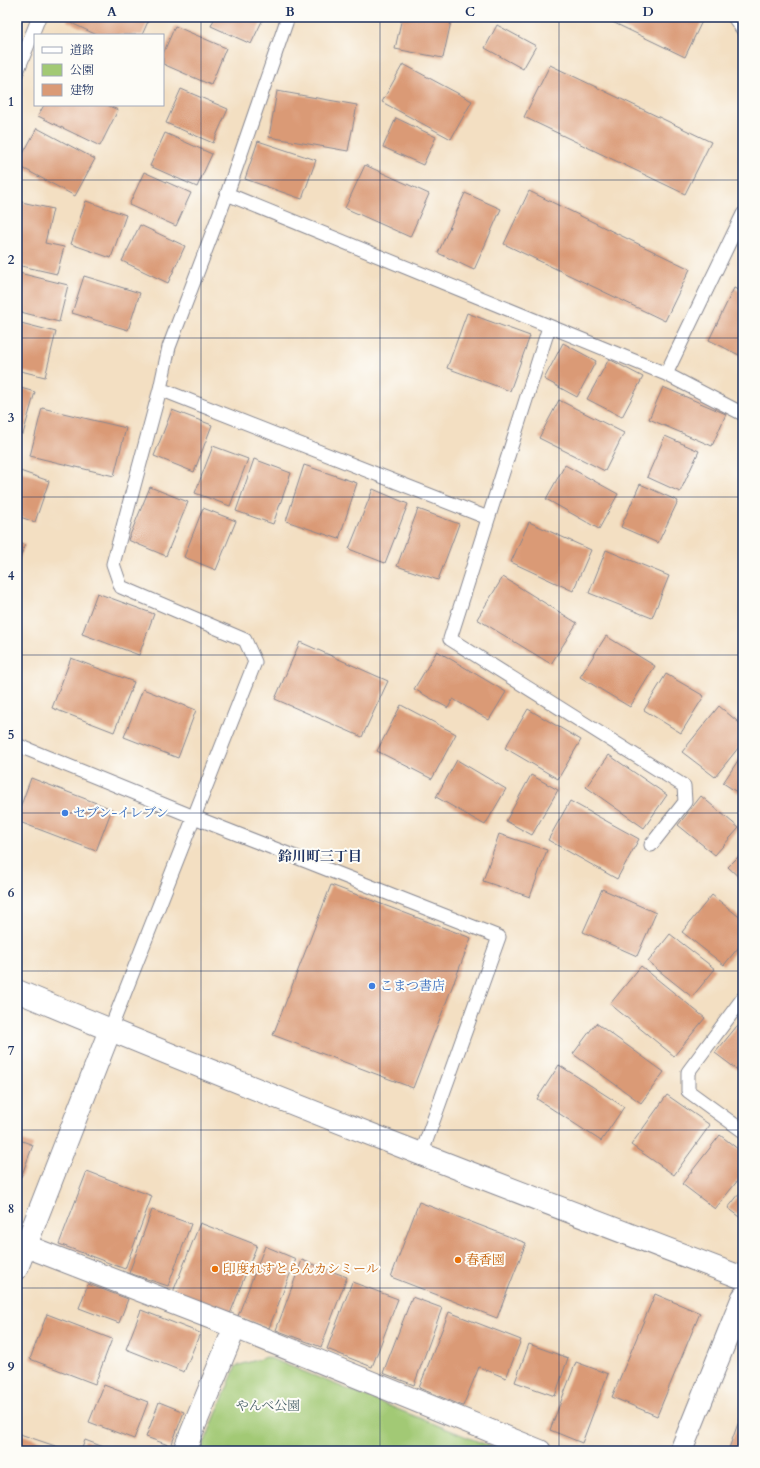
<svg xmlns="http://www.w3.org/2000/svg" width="760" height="1468" font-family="Cardo,'Noto Serif JP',serif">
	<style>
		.green { fill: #a2c974; stroke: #5e7c69 }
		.building { fill: #da9a76 }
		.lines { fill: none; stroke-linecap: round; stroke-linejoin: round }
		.service-casing { stroke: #878790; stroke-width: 15 }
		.minor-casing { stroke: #878790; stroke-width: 24 }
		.tertiary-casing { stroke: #878790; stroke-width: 24 }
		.service { stroke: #fff; stroke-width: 13 }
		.minor { stroke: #fff; stroke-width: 22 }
		.tertiary { stroke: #fff; stroke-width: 22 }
		.grid { fill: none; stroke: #1b2f5e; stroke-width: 1; stroke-opacity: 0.55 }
		.shop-dot { fill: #3f7fe0; stroke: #fdfcf7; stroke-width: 1.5 }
		.food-dot { fill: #e8710a; stroke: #fdfcf7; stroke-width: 1.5 }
		.labels { text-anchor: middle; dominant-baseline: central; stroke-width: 4; stroke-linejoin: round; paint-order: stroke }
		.shop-label { font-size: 13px; fill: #366cbe; stroke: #fdfcf7; text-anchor: start }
		.food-label { font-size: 13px; fill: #c56008; stroke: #fdfcf7; text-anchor: start }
		.park-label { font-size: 13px; fill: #445d65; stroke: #fdfcf7 }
		.neighbourhood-label { font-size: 14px; font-weight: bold; fill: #1b2f5e; stroke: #fdfcf7 }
		.neatline { fill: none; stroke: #1b2f5e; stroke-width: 1.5 }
		.grid-label { font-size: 13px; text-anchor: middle; font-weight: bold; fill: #1b2f5e }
	</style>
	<rect width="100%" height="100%" fill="#fdfcf7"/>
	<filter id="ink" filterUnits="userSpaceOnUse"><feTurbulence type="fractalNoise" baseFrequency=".025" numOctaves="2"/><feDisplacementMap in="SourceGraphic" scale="8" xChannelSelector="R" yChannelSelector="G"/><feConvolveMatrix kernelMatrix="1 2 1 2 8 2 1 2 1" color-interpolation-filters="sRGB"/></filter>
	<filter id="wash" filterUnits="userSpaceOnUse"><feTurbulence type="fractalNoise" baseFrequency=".012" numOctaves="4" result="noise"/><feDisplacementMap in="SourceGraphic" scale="16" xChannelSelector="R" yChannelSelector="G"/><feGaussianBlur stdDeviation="0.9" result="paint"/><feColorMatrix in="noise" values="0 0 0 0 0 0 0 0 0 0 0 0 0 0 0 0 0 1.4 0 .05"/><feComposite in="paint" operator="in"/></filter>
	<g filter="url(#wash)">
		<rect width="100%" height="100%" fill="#f3dfc2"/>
		<path class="green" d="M267 1357 502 1451H201L236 1366Z"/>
		<g id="blocks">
			<path class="building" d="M69 17H150L142 35H97L67 21Z
				M215 17H264L251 44 211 26Z
				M402 17H452L443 58 395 49Z
				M602 17H704L685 57Z
				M497 25 536 46 523 69 485 48Z
				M175 26 226 48 211 85 163 64V54Z
				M403 64 472 101 451 139 382 102Z
				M550 65 711 142 685 194 524 117Z
				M181 89 228 109 213 143 166 123Z
				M277 91 357 105 348 151 269 137Z
				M44 105H107L118 110 100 146 38 116Z
				M396 118 436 137 423 165 383 147Z
				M37 128 95 159 75 196 17 165Z
				M165 133 212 154 197 187 150 166Z
				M258 141 316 160 302 199 245 179Z
				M365 165 429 194 410 237 345 208Z
				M144 172 191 193 176 226 129 205Z
				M529 191 690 269 665 321 504 244Z
				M465 193 501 209 474 270 438 253Z
				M17 201 53 209 45 243 64 247 57 274 17 265Z
				M86 201 126 215 111 258 71 244Z
				M140 225 185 246 168 283 122 261Z
				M19 273 68 285 59 322 17 311V281Z
				M84 276 140 293 128 330 72 313Z
				M734 288 743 292V357L709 340Z
				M467 313 530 336 510 391 447 368Z
				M17 322 56 332 45 377 17 370Z
				M563 343 596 361 577 397 544 379Z
				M609 359 643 377 622 417 587 399Z
				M17 387 35 392 23 434 17 433Z
				M663 387 726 414 712 446 649 419Z
				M559 400 624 433 605 471 539 438Z
				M42 408 126 428 114 476 30 456Z
				M172 410 212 425 194 472 154 456Z
				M665 436 699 451 680 492 647 477Z
				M213 446 248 459 230 506 195 493Z
				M254 459 291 473 273 524 236 511Z
				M304 465 357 483 339 539 286 521Z
				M565 465 618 494 599 529 546 499Z
				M17 470 49 481 35 522 17 516Z
				M640 484 678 501 658 543 621 527Z
				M150 487 188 502 166 556 128 540Z
				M373 489 408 504 385 563 349 549Z
				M203 508 236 521 216 570 184 557Z
				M418 509 459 524 438 580 397 566Z
				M529 522 591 550 573 591 511 562Z
				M17 542 25 545 17 565Z
				M606 550 669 576 652 618 589 593Z
				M503 577 577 623 551 664 477 619Z
				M97 593 154 614 139 655 82 634Z
				M606 636 655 666 630 707 580 677Z
				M300 642 388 681 362 737 275 699Z
				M437 651 506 692 489 720 453 699 448 708 414 689Z
				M71 658 134 682 114 732 52 708Z
				M666 674 704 696 681 733 644 710Z
				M143 689 196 710 178 758 124 737Z
				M401 705 456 734 432 779 377 751Z
				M719 706 743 726V742L715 777 682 752Z
				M528 709 581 740 558 779 505 748Z
				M743 753V796L723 783Z
				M609 755 667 795 644 828 586 787Z
				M457 760 506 789 485 825 436 797Z
				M531 775 558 790 532 835 506 821Z
				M31 778 112 809 96 851 17 821V816Z
				M701 796 739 828 715 855 678 825Z
				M570 801 639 839 617 879 548 840Z
				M499 834 547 850 530 897 483 881Z
				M743 852V881L728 867Z
				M331 885 471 938 413 1088 273 1035Z
				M602 889 656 913 637 956 583 932Z
				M712 895 743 920V942L724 965 682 932Z
				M670 934 715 969 692 997 648 962Z
				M641 966 705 1018 674 1056 610 1004Z
				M596 1023 664 1072 641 1103 573 1054Z
				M737 1026 743 1031V1074L715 1053Z
				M559 1065 624 1107 601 1141 537 1099Z
				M17 1089 22 1091 17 1103Z
				M667 1095 710 1125 674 1175 631 1145Z
				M720 1135 743 1153V1174L715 1209 682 1184Z
				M17 1139 33 1145 21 1177 17 1176Z
				M87 1171 152 1196 125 1269 59 1244Z
				M743 1189V1219L728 1208Z
				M419 1202 526 1243 497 1318 391 1277Z
				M152 1210 191 1224 168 1286 129 1273Z
				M200 1223 257 1245 230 1314 173 1292Z
				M265 1246 296 1259 269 1328 238 1316Z
				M302 1260 347 1277 321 1347 276 1330Z
				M352 1282 398 1299 372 1367 327 1349Z
				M88 1284 128 1299 119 1323 79 1308Z
				M655 1294 700 1313 657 1416 612 1397Z
				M412 1297 442 1308 414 1385 383 1373Z
				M141 1310 200 1333 184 1372 126 1349Z
				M449 1312 521 1340 506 1378 479 1367 463 1406 419 1388Z
				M47 1314 112 1339 95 1384 30 1359Z
				M529 1344 568 1358 555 1396 515 1382Z
				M576 1362 608 1374 582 1443 550 1430Z
				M104 1385 148 1402 134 1439 89 1422Z
				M159 1402 184 1412 171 1446 146 1437Z
				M743 1410V1451H728Z
				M17 1433 67 1450V1451H17Z
				M85 1440 114 1451H81Z"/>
		</g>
	</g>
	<g filter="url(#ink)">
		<use href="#blocks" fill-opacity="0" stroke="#878790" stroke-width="1"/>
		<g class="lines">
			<g class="service-casing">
				<path id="service" d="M734 17 743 30
					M17 72 39 17
					M227 194 288 17
					M549 327 450 639 684 786 685 802 651 845
					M666 374 743 214
					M160 389 488 518
					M17 745 194 817 499 937 421 1155
					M743 998 688 1072V1091L743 1131
					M110 1030 255 662 245 640 121 587 113 564 160 389 169 347 227 194 666 374 743 414"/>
			</g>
			<g class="minor-casing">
				<path id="minor" d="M26 1246 235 1327
					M17 1268 110 1030
					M184 1451 235 1327 540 1451
					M681 1451 743 1297"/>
			</g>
			<g class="tertiary-casing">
				<path id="tertiary" d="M17 991C257 1092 500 1185 743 1278"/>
			</g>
			<use href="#service" class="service"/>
			<use href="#minor" class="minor"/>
			<use href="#tertiary" class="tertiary"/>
		</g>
	</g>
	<path class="grid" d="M201 17V1451M380 17V1451M559 17V1451M17 180H743M17 338H743M17 497H743M17 655H743M17 813H743M17 971H743M17 1130H743M17 1288H743"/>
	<g class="shop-dot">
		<circle cx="65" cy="813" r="4"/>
		<circle cx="372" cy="986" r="4"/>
	</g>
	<g class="food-dot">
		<circle cx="458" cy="1260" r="4"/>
		<circle cx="215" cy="1269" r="4"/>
	</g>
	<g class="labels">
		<g class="shop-label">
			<text x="73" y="813">セブン-イレブン</text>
			<text x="380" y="986">こまつ書店</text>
		</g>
		<g class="food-label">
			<text x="466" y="1260">春香園</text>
			<text x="223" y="1269">印度れすとらんカシミール</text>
		</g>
		<g class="park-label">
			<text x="268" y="1406">やんべ公園</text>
		</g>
		<g class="neighbourhood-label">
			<text x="320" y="856">鈴川町三丁目</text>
		</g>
	</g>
	<rect width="760" height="1468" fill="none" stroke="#fdfcf7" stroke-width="44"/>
	<rect x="34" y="34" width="130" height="72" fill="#fdfcf7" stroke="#a3aaba"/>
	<rect x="42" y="47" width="20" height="6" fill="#ffffff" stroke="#a3aaba"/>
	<text x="70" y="54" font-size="12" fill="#1b2f5e">道路</text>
	<rect x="42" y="64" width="20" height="12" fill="#a2c974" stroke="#a3aaba"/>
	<text x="70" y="74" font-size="12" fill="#1b2f5e">公園</text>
	<rect x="42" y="84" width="20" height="12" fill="#da9a76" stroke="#a3aaba"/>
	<text x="70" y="94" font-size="12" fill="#1b2f5e">建物</text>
	<rect x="22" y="22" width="716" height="1424" class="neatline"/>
	<g class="grid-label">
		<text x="112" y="16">A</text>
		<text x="290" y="16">B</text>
		<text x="470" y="16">C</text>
		<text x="648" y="16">D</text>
		<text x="11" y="106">1</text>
		<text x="11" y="264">2</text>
		<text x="11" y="422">3</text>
		<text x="11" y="580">4</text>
		<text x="11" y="739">5</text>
		<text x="11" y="897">6</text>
		<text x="11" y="1055">7</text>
		<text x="11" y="1213">8</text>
		<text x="11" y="1371">9</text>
	</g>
</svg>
